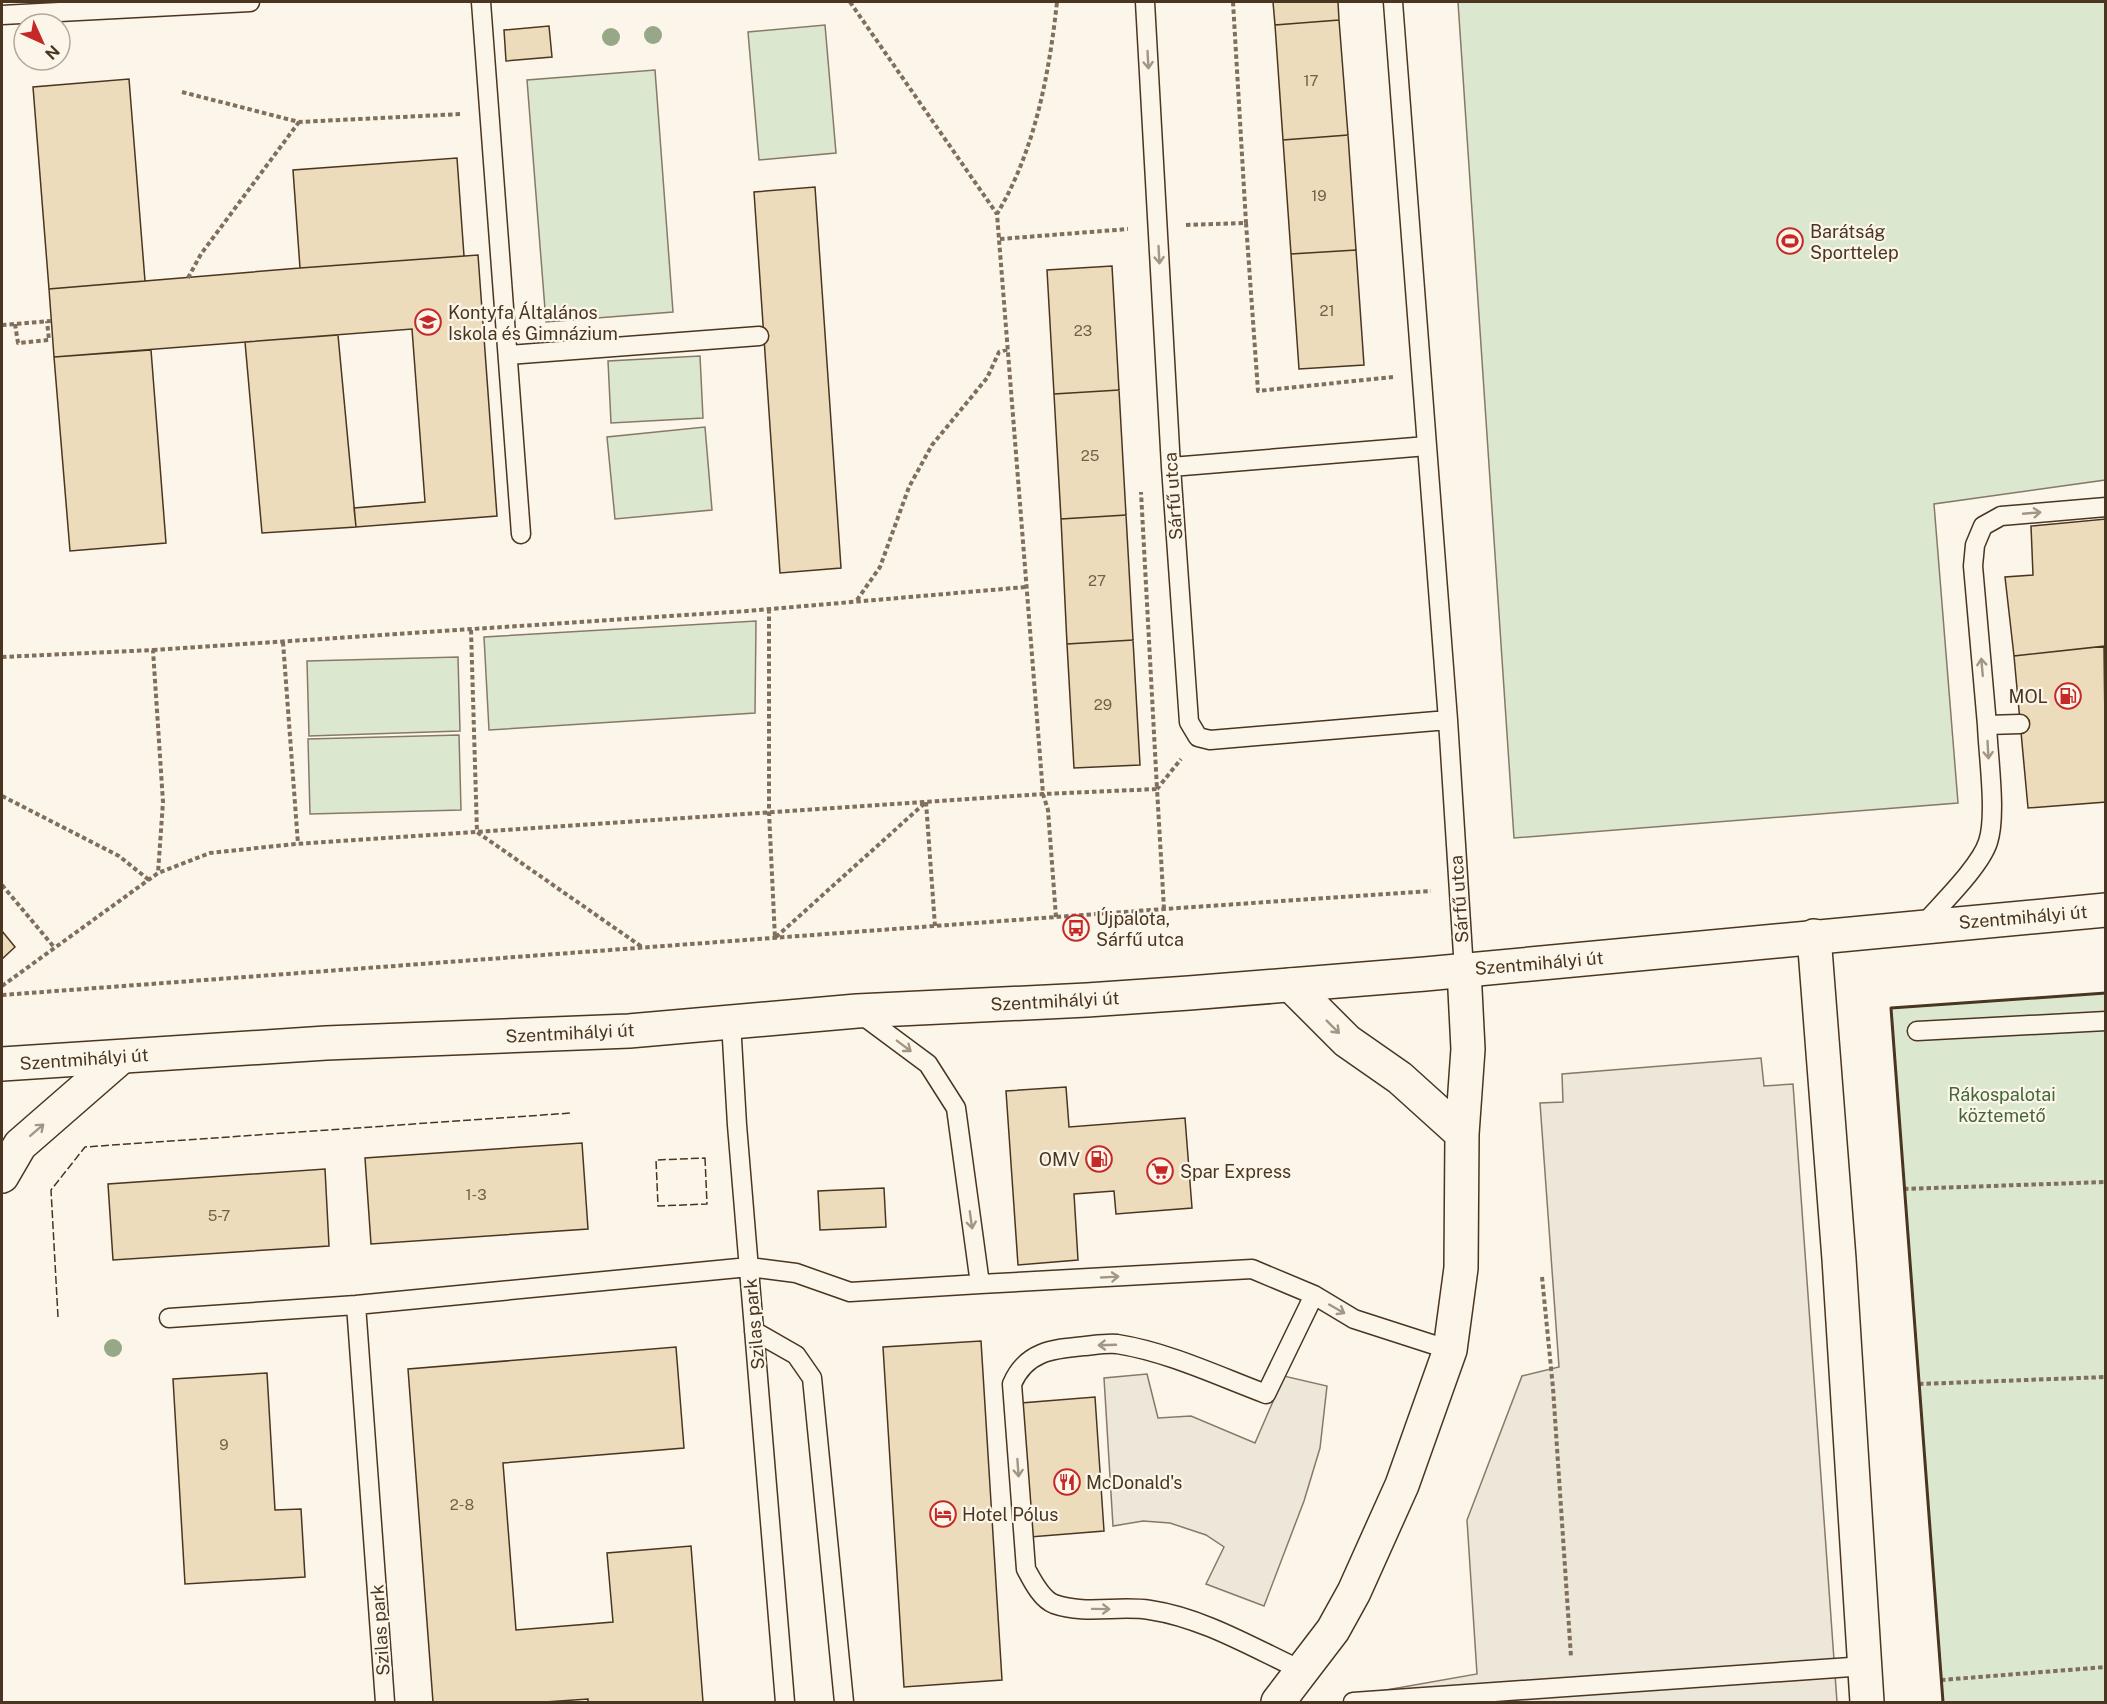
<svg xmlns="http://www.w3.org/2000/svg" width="2107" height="1704" font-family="'Public Sans',sans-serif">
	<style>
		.green { fill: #dce7d0; stroke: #887966; stroke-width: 1.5 }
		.parking { fill: #ede7d9; stroke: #887966; stroke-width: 1.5 }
		.building { fill: #ecdcbc; stroke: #4a3520; stroke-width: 1.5 }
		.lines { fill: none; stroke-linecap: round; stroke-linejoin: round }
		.service-casing { stroke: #4a3520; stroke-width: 21 }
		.minor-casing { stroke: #4a3520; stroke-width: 36 }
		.secondary-casing { stroke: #4a3520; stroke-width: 36 }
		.path { stroke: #7f6f5c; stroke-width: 4; stroke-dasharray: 4.5 3; stroke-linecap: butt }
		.service { stroke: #fbf6e9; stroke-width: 18 }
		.minor { stroke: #fbf6e9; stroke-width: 33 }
		.secondary { stroke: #fbf6e9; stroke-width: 33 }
		.fence { stroke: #4a3520; stroke-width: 1.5; stroke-dasharray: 8 3; stroke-linecap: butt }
		.wall { stroke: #4a3520; stroke-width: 3 }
		.tree { fill: #96a887 }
		.oneway { stroke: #a29684 }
		.labels { text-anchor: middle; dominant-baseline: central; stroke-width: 4.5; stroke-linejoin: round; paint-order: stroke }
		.number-label { font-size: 15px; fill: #725f47 }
		.poi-label { font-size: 18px; fill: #4a3520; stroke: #fbf6e9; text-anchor: start }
		.street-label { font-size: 18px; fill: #4a3520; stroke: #fbf6e9 }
		.park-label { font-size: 18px; fill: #436837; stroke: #fbf6e9 }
	</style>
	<rect width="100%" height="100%" fill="#fbf6e9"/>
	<path class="green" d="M1458 2H2105V480L1934 504 1958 803 1514 838Z
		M825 25 836 153 759 160 748 32Z
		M655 70 673 312 546 322 527 80Z
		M700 356 703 418 611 423 608 361Z
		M705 427 712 510 615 519 607 437Z
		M756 621 755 713 489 730 484 637Z
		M458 657 460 731 309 736 307 661Z
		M459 735 461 810 310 814 308 739Z
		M2105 993V1702H1943L1891 1008Z"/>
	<path class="parking" d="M1761 1058 1764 1086 1793 1084 1837 1702H1367L1375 1692 1477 1674 1467 1520 1522 1376 1559 1367 1540 1103 1563 1102 1562 1074Z
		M1147 1374 1158 1418 1191 1416 1255 1443 1284 1376 1327 1386 1320 1448 1304 1501 1264 1606 1206 1584 1224 1547 1206 1535 1170 1523 1143 1521 1113 1526 1104 1378Z"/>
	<path class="building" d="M1273 2H1338L1339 20 1275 25Z
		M1339 20 1348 135 1283 140 1275 25Z
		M549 26 552 57 506 61 504 30Z
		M129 79 145 281 49 289 33 87Z
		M1348 135 1356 250 1291 254 1283 140Z
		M457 158 464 256 300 268 293 170Z
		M815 187 841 568 780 573 754 192Z
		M1356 250 1364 365 1299 369 1291 254Z
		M478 255 497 516 356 527 354 508 425 502 412 329 54 357 49 289 300 268Z
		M1112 266 1119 390 1054 394 1047 270Z
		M338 335 356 527 262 533 245 342Z
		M151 350 166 543 70 551 54 357Z
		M1119 390 1126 515 1061 519 1054 394Z
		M1126 515 1133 640 1067 644 1061 519Z
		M2106 519V646L2014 656 2005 577 2033 575 2031 526Z
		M1133 640 1140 765 1074 768 1067 644Z
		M2104 646 2106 802 2028 808 2014 656Z
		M2 931 15 947 2 959Z
		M1066 1087 1069 1127 1185 1118 1192 1208 1116 1214 1114 1191 1074 1194 1078 1260 1018 1265 1006 1091Z
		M582 1143 588 1229 371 1244 365 1158Z
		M325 1169 329 1246 113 1260 108 1184Z
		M884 1188 886 1227 820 1230 818 1191Z
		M981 1341 1002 1680 904 1687 883 1347Z
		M676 1347 684 1448 503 1463 516 1630 613 1622 607 1553 691 1546 703 1702H588V1699L545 1702H433L408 1369Z
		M267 1373 275 1510 301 1509 305 1577 185 1584 173 1379Z
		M1095 1397 1104 1531 1030 1537 1021 1403Z"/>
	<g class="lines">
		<g class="service-casing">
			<path id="service" d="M481 2 521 534
				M1145 2 1171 467 1189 722 1198 737 1210 740 1448 720
				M1393 2 1448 720 1464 970
				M2 15 250 2
				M508 355 759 336
				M1171 467 1427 446
				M1987 725 1973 566 1975 545 1983 526 2001 516 2106 507
				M1922 926C1940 905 1980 867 1988 842 1997 815 1988 755 1987 725L2020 724
				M858 1012 928 1064 956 1108 980 1284 1252 1269 1314 1295 1354 1319 1450 1350
				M731 1022 737 1125 785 1702
				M1917 1031 2106 1021
				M356 1305 385 1702
				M169 1318 356 1305 749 1267 796 1273 850 1292 980 1284
				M754 1331 796 1355 812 1378 844 1702
				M1303 1671C1255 1649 1204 1618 1150 1610 1119 1605 1085 1615 1054 1604 1041 1599 1032 1580 1026 1569L1012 1384C1026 1351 1053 1349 1085 1346 1095 1345 1107 1343 1117 1344 1168 1352 1218 1376 1266 1394L1314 1295
				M1353 1702 1865 1666"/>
		</g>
		<g class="minor-casing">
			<path id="minor" d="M1814 936 1839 1259 1867 1702
				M1291 985 1347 1041 1400 1078 1462 1134
				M2 1176 20 1145 121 1057
				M1278 1702 1333 1630 1354 1592 1402 1485 1450 1350 1461 1268 1462 1134 1468 1049 1464 970"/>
		</g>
		<g class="secondary-casing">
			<path id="secondary" d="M2 1064 326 1043 629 1031 857 1011 1087 1000 1189 993 1425 974 2106 910"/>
		</g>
		<path class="path" d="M850 2 997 214
			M1233 2 1246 223
			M182 92 299 122 462 114
			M1186 225 1246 223 1258 391 1393 377
			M1000 239 1128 229
			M188 278 201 254 299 122
			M15 324 18 343 49 340 47 321
			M2 325 51 321
			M857 600 880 567 909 487 932 445 987 378 999 352 1009 349
			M769 609V812L775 938
			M471 630 477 832 642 947
			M283 642 298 844
			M153 650 747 611 1026 587
			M2 657 153 650 163 802 158 873
			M2 796 119 856 149 880
			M926 802 935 926
			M2 885 54 947
			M1164 909 1157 789 1181 759
			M1056 917 1048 810 1043 794 997 214C1035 150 1049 75 1057 2
			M776 937 926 802
			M2 986 158 873 210 853 295 844 1043 794 1157 789 1141 492
			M2 995 1164 909 1431 891
			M1904 1189 2106 1182
			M1542 1277 1553 1388 1571 1657
			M1919 1384 2106 1377
			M1941 1680 2106 1667"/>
		<use href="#service" class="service"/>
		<use href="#minor" class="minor"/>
		<use href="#secondary" class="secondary"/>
		<path class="fence" d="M705 1158 707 1204 658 1206 656 1160Z
			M58 1317 51 1190 85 1147 571 1113"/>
		<path class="wall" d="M1943 1702 1891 1008 2106 993"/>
	</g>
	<g class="tree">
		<circle cx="653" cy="35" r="9"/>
		<circle cx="611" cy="37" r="9"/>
		<circle cx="113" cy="1348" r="9"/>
	</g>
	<defs><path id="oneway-shaft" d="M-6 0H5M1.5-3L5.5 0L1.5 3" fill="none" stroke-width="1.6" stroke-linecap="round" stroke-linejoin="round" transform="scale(1.5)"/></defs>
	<g class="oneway">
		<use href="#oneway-shaft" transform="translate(1148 60) rotate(87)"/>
		<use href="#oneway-shaft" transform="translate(1159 255) rotate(87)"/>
		<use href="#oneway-shaft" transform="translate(2032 513) rotate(-5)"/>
		<use href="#oneway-shaft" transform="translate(1982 667) rotate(-95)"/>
		<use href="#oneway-shaft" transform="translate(1988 750) rotate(87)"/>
		<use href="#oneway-shaft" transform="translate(1333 1027) rotate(45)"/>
		<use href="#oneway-shaft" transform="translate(904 1046) rotate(37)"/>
		<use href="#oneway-shaft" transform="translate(37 1130) rotate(-41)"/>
		<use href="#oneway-shaft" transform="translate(971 1220) rotate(82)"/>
		<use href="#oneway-shaft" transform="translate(1110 1277) rotate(-3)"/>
		<use href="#oneway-shaft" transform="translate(1337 1309) rotate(30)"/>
		<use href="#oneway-shaft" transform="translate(1107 1345) rotate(178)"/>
		<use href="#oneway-shaft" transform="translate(1018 1468) rotate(86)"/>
		<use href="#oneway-shaft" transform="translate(1101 1609) rotate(1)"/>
	</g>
	<defs>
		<g id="stadium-ring" transform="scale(1.35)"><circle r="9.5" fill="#fbf6e9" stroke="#c62828" stroke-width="1.5"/><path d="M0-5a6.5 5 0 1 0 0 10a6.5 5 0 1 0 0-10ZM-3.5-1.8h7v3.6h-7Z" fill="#c62828"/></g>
		<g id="school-ring" transform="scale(1.35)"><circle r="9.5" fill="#fbf6e9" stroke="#c62828" stroke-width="1.5"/><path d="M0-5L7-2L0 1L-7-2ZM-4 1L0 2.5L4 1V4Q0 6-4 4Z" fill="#c62828"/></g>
		<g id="fuel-ring" transform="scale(1.35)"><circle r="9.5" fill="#fbf6e9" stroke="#c62828" stroke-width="1.5"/><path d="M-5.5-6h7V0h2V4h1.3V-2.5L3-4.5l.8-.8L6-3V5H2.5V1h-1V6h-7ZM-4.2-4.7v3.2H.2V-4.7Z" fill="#c62828"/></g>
		<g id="bus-ring" transform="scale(1.35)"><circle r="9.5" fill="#fbf6e9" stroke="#c62828" stroke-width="1.5"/><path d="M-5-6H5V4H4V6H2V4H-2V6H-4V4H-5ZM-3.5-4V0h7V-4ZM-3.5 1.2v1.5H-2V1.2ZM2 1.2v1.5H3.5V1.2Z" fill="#c62828"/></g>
		<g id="supermarket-ring" transform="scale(1.35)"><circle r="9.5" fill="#fbf6e9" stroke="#c62828" stroke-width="1.5"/><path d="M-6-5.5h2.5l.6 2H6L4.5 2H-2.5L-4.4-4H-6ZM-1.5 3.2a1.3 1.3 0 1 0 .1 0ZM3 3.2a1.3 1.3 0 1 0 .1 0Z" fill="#c62828"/></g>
		<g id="restaurant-ring" transform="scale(1.35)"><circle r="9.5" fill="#fbf6e9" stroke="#c62828" stroke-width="1.5"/><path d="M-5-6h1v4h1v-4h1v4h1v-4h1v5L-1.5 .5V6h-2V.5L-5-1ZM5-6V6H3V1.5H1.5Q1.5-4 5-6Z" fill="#c62828"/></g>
		<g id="hotel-ring" transform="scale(1.35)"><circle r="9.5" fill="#fbf6e9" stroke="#c62828" stroke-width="1.5"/><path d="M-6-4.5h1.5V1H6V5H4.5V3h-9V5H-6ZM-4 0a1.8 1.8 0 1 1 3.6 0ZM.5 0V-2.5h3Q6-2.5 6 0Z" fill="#c62828"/></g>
	</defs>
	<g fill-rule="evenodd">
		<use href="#stadium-ring" x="1790" y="241"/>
		<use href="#school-ring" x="428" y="322"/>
		<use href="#fuel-ring" x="2068" y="696"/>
		<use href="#bus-ring" x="1076" y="928"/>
		<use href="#fuel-ring" x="1099" y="1159"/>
		<use href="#supermarket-ring" x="1160" y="1171"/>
		<use href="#restaurant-ring" x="1067" y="1482"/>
		<use href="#hotel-ring" x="943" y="1514"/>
	</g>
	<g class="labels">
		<g class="number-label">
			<text x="1311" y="80">17</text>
			<text x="1319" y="195">19</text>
			<text x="1327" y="310">21</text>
			<text x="1083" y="330">23</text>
			<text x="1090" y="455">25</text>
			<text x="1097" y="580">27</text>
			<text x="1103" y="704">29</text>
			<text x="476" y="1194">1-3</text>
			<text x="219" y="1215">5-7</text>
			<text x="224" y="1444">9</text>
			<text x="462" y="1504">2-8</text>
		</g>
		<g class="poi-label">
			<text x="1810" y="231">Barátság<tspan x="1810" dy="21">Sporttelep</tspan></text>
			<text x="448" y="312">Kontyfa Általános<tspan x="448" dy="21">Iskola és Gimnázium</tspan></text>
			<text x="2048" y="696" text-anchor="end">MOL</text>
			<text x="1096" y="918">Újpalota,<tspan x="1096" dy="21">Sárfű utca</tspan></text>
			<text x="1080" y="1159" text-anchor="end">OMV</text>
			<text x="1180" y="1171">Spar Express</text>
			<text x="1086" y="1482">McDonald's</text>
			<text x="962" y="1514">Hotel Pólus</text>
		</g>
		<g class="street-label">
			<text transform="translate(1173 496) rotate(-94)">Sárfű utca</text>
			<text transform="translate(1459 899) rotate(-94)">Sárfű utca</text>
			<text transform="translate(2023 917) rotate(-5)">Szentmihályi út</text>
			<text transform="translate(1539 963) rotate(-5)">Szentmihályi út</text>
			<text transform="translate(1055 1001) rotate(-3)">Szentmihályi út</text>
			<text transform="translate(570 1033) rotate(-3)">Szentmihályi út</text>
			<text transform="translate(84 1059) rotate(-4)">Szentmihályi út</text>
			<text transform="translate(754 1324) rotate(-95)">Szilas park</text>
			<text transform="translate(380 1630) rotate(-94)">Szilas park</text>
		</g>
		<g class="park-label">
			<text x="2002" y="1094">Rákospalotai<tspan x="2002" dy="21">köztemető</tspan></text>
		</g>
	</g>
	<rect width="2107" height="1704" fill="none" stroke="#4a3520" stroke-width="6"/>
	<g transform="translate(42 42) rotate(135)"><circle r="28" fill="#fbf6e9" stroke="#b4a999" stroke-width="1.5"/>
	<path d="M0-4.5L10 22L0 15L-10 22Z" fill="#c62828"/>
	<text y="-9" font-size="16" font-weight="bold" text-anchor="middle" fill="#4a3520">N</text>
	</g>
</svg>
